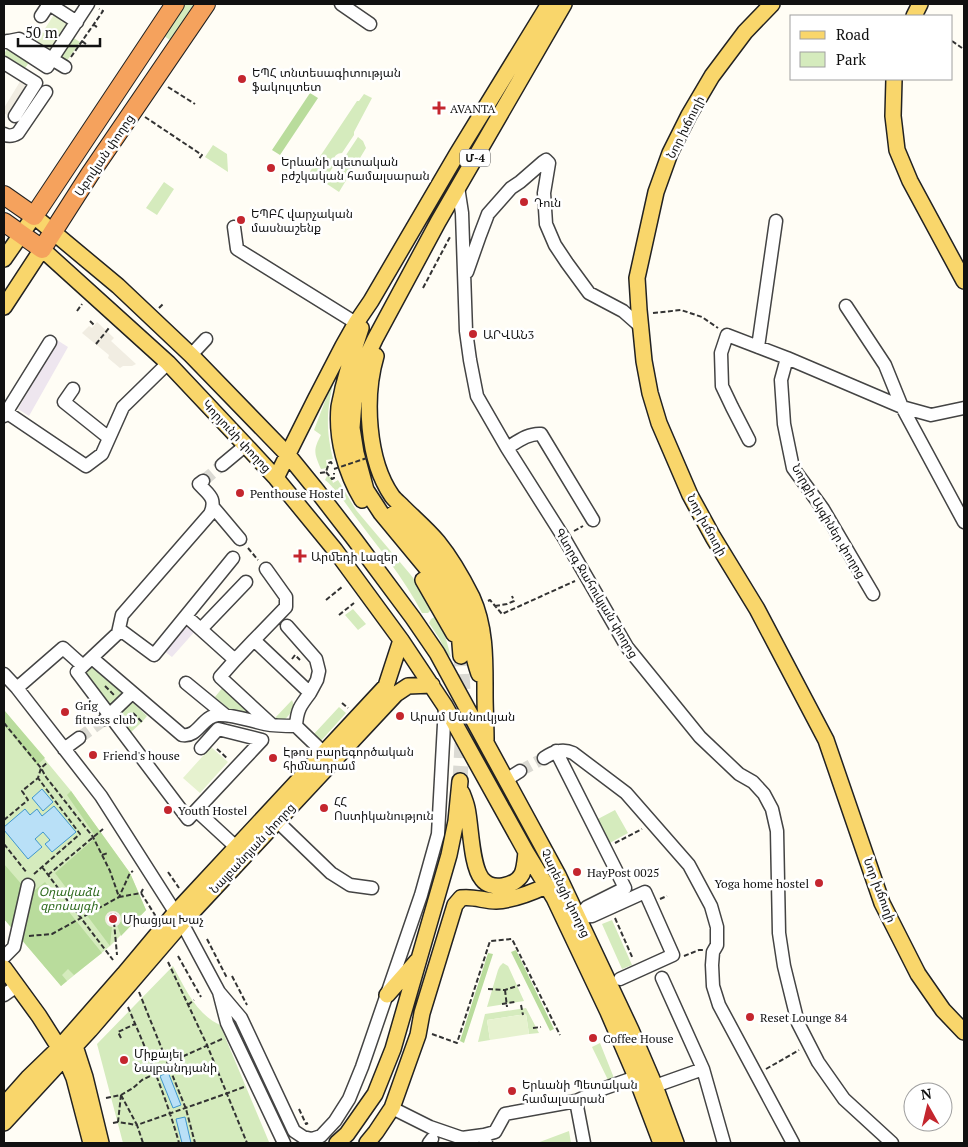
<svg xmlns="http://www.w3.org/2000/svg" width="968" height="1147" font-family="'PT Serif','Noto Sans Armenian',serif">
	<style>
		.industrial { fill: #eee6ef }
		.green { fill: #d5ebbd }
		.forest { fill: #b9dc9c }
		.pitch { fill: #e6f2cf }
		.plaza { fill: #f1ede2 }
		.water { fill: #b9e0f7; stroke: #3f96cf }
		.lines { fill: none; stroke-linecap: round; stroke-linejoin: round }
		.minor-tunnel { stroke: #dbdad3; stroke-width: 12; stroke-dasharray: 12 6; stroke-linecap: butt }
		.major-tunnel { stroke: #dbdad3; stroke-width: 15; stroke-dasharray: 15 8; stroke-linecap: butt }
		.minor-casing { stroke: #444; stroke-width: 15 }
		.major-casing { stroke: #222; stroke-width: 18 }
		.highway-casing { stroke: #222; stroke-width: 20 }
		.path { stroke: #333; stroke-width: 2; stroke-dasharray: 5 2.5; stroke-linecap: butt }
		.minor { stroke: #fff; stroke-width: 12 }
		.major { stroke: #f9d66b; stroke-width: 15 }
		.highway { stroke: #f5a25d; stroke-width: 18 }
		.path-bridge { stroke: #333; stroke-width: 2; stroke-dasharray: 5 2.5; stroke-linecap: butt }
		.poi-dot { fill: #c4262e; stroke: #fff; stroke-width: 2 }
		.labels { text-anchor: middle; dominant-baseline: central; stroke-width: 5; stroke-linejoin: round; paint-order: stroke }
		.shield { fill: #fff; stroke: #585858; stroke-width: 1 }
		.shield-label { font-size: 11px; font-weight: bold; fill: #111 }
		.poi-label { font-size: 12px; fill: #111; stroke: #fff; text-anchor: start }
		.street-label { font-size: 12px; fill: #111; stroke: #fff }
		.park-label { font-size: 12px; font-style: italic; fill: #2f6b1f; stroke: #fff }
	</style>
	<rect width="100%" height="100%" fill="#fffdf5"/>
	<path class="industrial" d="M57 340 68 347 29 416 18 409Z
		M187 622 196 630 172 657 164 651Z"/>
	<path class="green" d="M185 4H194L170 40 164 36Z
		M72 37 80 42 64 65 57 60Z
		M8 47 30 61 23 71 4 59V54Z
		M364 94 372 98 354 132V135L342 153C336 153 332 158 335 164L323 182 309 173 357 101H359Z
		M358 137 363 141 366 148 354 168 347 163 348 159 346 155Z
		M213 145 227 154 228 172 205 157Z
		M346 164 353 169 339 192 327 184 338 167H343Z
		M164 182 174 189 157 215 146 208Z
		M335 375C327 408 325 426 333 459L326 460 327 468 321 469C314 453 313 450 321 435L314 430Z
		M327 476 331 477 333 483 338 480 356 510 410 574 417 583 432 609 428 613H422C404 578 378 547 354 515 347 505 334 487 325 480Z
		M353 609 366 624 358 630 345 615Z
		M436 616 444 632 451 657 447 654 439 638 429 623 431 619Z
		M93 666 126 696 112 709 84 675Z
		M223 687 251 710 245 717 236 715 215 697Z
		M130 700 147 716 142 722 130 733 116 713Z
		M292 700 295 708 281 724 275 718Z
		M339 707 346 713 320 742 313 735Z
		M4 710 71 791 130 873 146 910 110 946 61 986 4 919Z
		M615 810 628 833 608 844 596 820Z
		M612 920 632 965 622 969 602 924Z
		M503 963 508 966 509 968 524 1001 487 1007 498 970 500 966Z
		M173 966C185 988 196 1014 220 1025L269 1142 267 1143H123L97 1044Z
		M526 1008 539 1033 529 1034 526 1014 487 1020 490 1040 478 1042 485 1014Z
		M600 1043 614 1078 608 1080 592 1047Z
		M569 1131 571 1143H537Z"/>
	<path class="forest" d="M310 93 318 98 280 155 272 150Z
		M4 710 45 758 37 765 4 725Z
		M71 791 130 873 146 910 121 936 117 925 121 921 108 924 112 926 110 946 55 873 96 837 67 795Z
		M4 864 30 894 45 882 102 953 74 975 68 969 62 975 67 981 61 986 4 919Z
		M516 950 554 1029 550 1031 511 952Z
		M488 953 493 954 464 1043 460 1041Z"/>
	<path class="pitch" d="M55 13 71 23 53 52 37 41Z
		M211 747 228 762 200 793 183 778Z
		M526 1014 529 1034 490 1040 487 1020Z"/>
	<path class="plaza" d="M24 75 36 83 9 116 4 113V108Z
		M97 322 114 338 111 341 136 364 132 366H123L120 368 108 358 109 355 82 333 89 326 92 328Z
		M105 919a8 8 0 1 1 16 0a8 8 0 1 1-16 0Z"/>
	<path class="water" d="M42 789 53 802 43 811 32 798Z
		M54 806 76 832 52 852 45 844 50 840 43 832 35 839 42 847 28 859 4 830V827L25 809 30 815 37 809 42 816Z
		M168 1072 181 1105 173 1108 160 1076Z
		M185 1117 191 1143H182L176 1119Z"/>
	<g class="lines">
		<path class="minor-tunnel" d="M203 481 222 465
			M79 738 105 719
			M520 771 544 758"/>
		<path class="major-tunnel" d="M460 781 464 707 461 656"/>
		<g class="minor-casing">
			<path id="minor" d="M341 4 370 24
				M41 16 49 4 77 22
				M7 41 47 67 52 59 65 67
				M4 42 19 39 52 59 88 4
				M4 63 36 83 15 116
				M4 134C9 137 13 136 18 133L46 92
				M458 187 462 213 466 331 470 360 477 396 507 448 564 538 627 647 700 737 739 774 753 782 764 794 772 809 777 831 779 933 784 966 798 1023 818 1062 844 1099 892 1143
				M234 227 237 249 356 323
				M467 272 480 235 488 214 511 188 520 182 543 162 546 160 549 163 544 193 546 224 555 245 567 263 589 293 623 311 640 326
				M846 306 885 365 902 407 964 522
				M758 347 776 221
				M191 355 206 339
				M787 358 781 380 784 424 793 468 823 509 873 594
				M73 389 64 402 109 438
				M6 412 86 466 102 454 123 407 168 363
				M4 416 50 342
				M749 440 732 407 722 386 721 353 727 335 787 358 902 407 931 415 964 408
				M507 448C517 442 528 433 541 434L593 520
				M222 465 246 445
				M213 507 240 539
				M186 616 235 660 220 677 272 725
				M287 626 316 659 319 671 317 680 310 693
				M119 629 154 655 233 558
				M201 629 246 582
				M254 640 286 607V597L266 569
				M92 658 182 735C198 738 202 716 218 715 233 714 250 721 265 724 275 726 286 726 296 726
				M235 660 254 640 310 693C300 706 297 710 296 726L324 753
				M83 666 77 672 188 819 262 740 218 729 201 748
				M4 674 17 688 101 796 182 923 219 992 227 1023 284 1143
				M186 683 225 715
				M17 688 63 648 83 666 118 633 122 615 210 514C217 498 209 495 199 484L203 481
				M105 719 132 693
				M64 749 79 738
				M556 751 625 888 587 907 578 917
				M544 758C553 752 562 748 573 753L626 793 689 865 711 906 717 927V945L713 952 712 965 713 986 719 1005 793 1143
				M506 780 520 771
				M197 811 236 847
				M277 821 331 873 350 885 372 888
				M578 917 592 916 645 892 673 955 620 979
				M4 957 14 947 28 885
				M662 978 703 1069
				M219 992 241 1018 294 1131 303 1137 312 1139 321 1136 335 1121 349 1099 362 1067 421 895 438 834 445 706
				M4 995 17 986
				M655 1086 703 1069 724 1143
				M392 1108 430 1127 462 1138 484 1135 486 1143
				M484 1135 495 1132 505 1114 576 1101
				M429 1143 432 1139
				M584 1143 576 1101 605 1088 636 1077"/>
		</g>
		<g class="major-casing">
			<path id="major" d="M772 4 745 32 712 76 689 115 670 153 656 192 637 278 639 310 644 361 650 393 659 423 690 495 713 537 757 609 826 740 882 903 918 974 943 1010 964 1032
				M914 16 920 4
				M894 79 893 116 897 150 910 181 964 281
				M4 259 34 216 118 286 191 355 288 455 318 492 355 540 413 618 437 653 558 875 631 1030 655 1086 676 1143
				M4 307 42 249 168 363 250 450 276 478 335 550 401 640 445 706 526 852 554 898 608 1012 636 1077 661 1143
				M361 328C354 348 348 368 343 388 342 394 340 401 339 407 336 439 346 473 362 500
				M376 356C364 397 367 460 392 496 395 500 399 503 403 507 414 518 427 529 438 542 451 558 462 577 472 597 486 628 485 661 485 694 485 709 486 725 486 740
				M276 478 315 400 343 346 356 323 371 301 457 154 549 4
				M393 514C425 546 458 580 470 625 472 635 473 645 474 656 475 662 477 668 479 674
				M423 580 454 634
				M461 656 459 631 454 612 444 596 429 571 381 513 366 490 356 453 352 428 354 402 364 362 375 339 438 222 564 4
				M462 793C464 798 466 803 467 808 471 826 471 866 482 879 491 891 515 887 522 874 525 867 525 860 526 852
				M4 968 39 1016 65 1057 74 1078 91 1143
				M387 995 417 961
				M75 1046 85 1077 101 1143
				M4 1105 28 1078 59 1048 124 974 175 913 386 686 401 640
				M4 1123 90 1030 182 923 396 694 408 686 432 685
				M337 1143 347 1134 375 1094 393 1049 449 855 456 821 460 781
				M367 1143 376 1132 392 1108 408 1063 418 1035 422 1013 455 905 461 898C473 896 484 901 496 901 514 900 531 893 546 886"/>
		</g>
		<g class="highway-casing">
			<path id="highway" d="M4 195 34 216 175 4
				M4 222 42 249 90 174 206 4"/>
		</g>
		<path class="path" d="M93 24 98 28
			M82 41 87 45
			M952 41 962 48
			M71 57 103 11 99 9
			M168 87 195 104
			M145 117 202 155 198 160
			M423 288 451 235
			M159 308 164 303
			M77 311 82 304
			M653 313 681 310 702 317 718 328
			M90 321 94 325
			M96 344 109 328
			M326 472 332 479 334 478V473
			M320 473 326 472 329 463 331 462 332 464
			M574 531 583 526
			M248 548 258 560
			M326 600 342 587
			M488 601 490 600 502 614 575 581
			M495 606 507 604 514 601 512 596
			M339 615 354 603
			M292 659 295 655 300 660
			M105 686 114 695
			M342 703 348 708
			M133 713 143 723
			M4 723 41 768 46 777 93 837 110 871 119 897 141 893 143 889
			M217 749 228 759
			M4 820 28 800 22 791 38 778 41 768 48 762
			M615 843 642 829
			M4 844 27 873
			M102 855 108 853
			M42 867 113 960
			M168 872 179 888
			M34 874 80 834 38 778
			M48 875 103 829
			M141 893 155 915 141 927
			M660 899 667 896
			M109 918a4 4 0 1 1 8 0a4 4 0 1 1-8 0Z
			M615 918 633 959
			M114 922 117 955
			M29 936 52 934 119 897 130 873 133 871
			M207 939 227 978
			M178 956 201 997
			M684 956 699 950H703
			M168 962 207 1045 247 1143
			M232 976 247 1005
			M488 989 505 990 520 985
			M505 990 507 1007
			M139 992 186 1109 195 1143
			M502 1004 515 1002
			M188 1005 194 1000
			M521 1005 523 1015
			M128 1007C147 1052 166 1096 179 1143
			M533 1028 541 1027
			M432 1034 457 1043 490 941 512 939 560 1035
			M121 1038 118 1032 135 1024
			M766 1069 799 1050
			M121 1095 137 1125 228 1093 244 1087
			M121 1095 118 1122 137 1125 143 1143
			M106 1098 121 1095 133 1088 142 1080 165 1069 168 1063 222 1039
			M299 1109 306 1124 308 1123
			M113 1123 118 1122"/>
		<use href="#minor" class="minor"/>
		<use href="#major" class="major"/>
		<use href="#highway" class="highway"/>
		<path class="path-bridge" d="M334 469 367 458"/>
	</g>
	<g class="poi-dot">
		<circle cx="242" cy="79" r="5"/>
		<path d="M436.5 100.5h5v5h5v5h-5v5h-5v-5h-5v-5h5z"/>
		<circle cx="271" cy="168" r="5"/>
		<circle cx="524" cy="202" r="5"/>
		<circle cx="241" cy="220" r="5"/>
		<circle cx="473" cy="334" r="5"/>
		<circle cx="240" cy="493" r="5"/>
		<path d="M297.5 548.5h5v5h5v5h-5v5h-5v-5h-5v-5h5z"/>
		<circle cx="65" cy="712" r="5"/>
		<circle cx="400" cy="716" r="5"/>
		<circle cx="93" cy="755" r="5"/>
		<circle cx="273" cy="758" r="5"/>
		<circle cx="324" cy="808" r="5"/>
		<circle cx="168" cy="810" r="5"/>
		<circle cx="577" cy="872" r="5"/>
		<circle cx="819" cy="883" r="5"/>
		<circle cx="113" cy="919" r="5"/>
		<circle cx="750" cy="1017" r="5"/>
		<circle cx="593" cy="1038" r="5"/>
		<circle cx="124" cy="1060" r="5"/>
		<circle cx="512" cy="1091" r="5"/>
	</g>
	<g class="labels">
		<rect class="shield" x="460" y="149.5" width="30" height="17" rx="4"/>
		<g class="shield-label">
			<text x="475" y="158">Մ-4</text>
		</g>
		<g class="poi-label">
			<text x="252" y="72">ԵՊՀ տնտեսագիտության<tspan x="252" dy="14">ֆակուլտետ</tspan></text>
			<text x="450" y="108">AVANTA</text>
			<text x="281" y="161">Երևանի պետական<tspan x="281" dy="14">բժշկական համալսարան</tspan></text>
			<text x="534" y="202">Դուն</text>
			<text x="251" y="213">ԵՊԲՀ վարչական<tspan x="251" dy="14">մասնաշենք</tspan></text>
			<text x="483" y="334">ԱՐՎԱՆ3</text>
			<text x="250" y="493">Penthouse Hostel</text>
			<text x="311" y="556">Արմեդի Լազեր</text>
			<text x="75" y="705">Grig<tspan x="75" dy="14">fitness club</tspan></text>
			<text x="410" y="716">Արամ Մանուկյան</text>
			<text x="283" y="751">Էթոս բարեգործական<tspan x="283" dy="14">հիմնադրամ</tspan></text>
			<text x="103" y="755">Friend's house</text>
			<text x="334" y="801">ՀՀ<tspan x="334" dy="14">Ոստիկանություն</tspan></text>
			<text x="178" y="810">Youth Hostel</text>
			<text x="587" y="872">HayPost 0025</text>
			<text x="809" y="883" text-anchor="end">Yoga home hostel</text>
			<text x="123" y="919">Միացյալ Խաչ</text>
			<text x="760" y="1017">Reset Lounge 84</text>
			<text x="603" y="1038">Coffee House</text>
			<text x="134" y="1053">Միքայել<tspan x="134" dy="14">Նալբանդյանի</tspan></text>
			<text x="522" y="1084">Երևանի Պետական<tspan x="522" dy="14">համալսարան</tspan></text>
		</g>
		<g class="street-label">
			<text transform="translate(685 127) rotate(-63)">Նոր խճուղի</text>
			<text transform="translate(104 155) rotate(-56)">Աբովյան փողոց</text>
			<text transform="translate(237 436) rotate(47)">Կորյունի փողոց</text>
			<text transform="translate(829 521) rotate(59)">Նորքի Այգիներ փողոց</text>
			<text transform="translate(707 525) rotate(61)">Նոր խճուղի</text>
			<text transform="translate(597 593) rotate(59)">Գևորգ Ջահուկյան փողոց</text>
			<text transform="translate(252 848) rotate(-47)">Նալբանդյան փողոց</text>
			<text transform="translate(880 890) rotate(69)">Նոր խճուղի</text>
			<text transform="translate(566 893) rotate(64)">Չարենցի փողոց</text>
		</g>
		<g class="park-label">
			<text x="69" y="891">Օղակաձև<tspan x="69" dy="14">զբոսայգի</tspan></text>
		</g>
	</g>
	<rect width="968" height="1147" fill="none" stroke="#111111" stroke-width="10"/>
	<rect x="790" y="15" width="162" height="65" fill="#ffffff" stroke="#a0a0a0"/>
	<rect x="800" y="31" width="25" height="8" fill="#f9d66b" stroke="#a0a0a0"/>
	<text x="836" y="40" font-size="15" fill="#111111">Road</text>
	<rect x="800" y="52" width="25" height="15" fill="#d5ebbd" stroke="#a0a0a0"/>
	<text x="836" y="65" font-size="15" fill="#111111">Park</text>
	<g transform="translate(928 1107) rotate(352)"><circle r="24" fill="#ffffff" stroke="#a0a0a0"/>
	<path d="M0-4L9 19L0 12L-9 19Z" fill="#c4262e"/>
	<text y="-8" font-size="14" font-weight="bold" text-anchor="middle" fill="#111111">N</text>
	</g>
	<path d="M18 38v8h82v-8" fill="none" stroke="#111111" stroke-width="2.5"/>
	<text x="25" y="38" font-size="15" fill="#111111" stroke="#ffffff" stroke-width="4" paint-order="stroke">50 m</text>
</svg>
